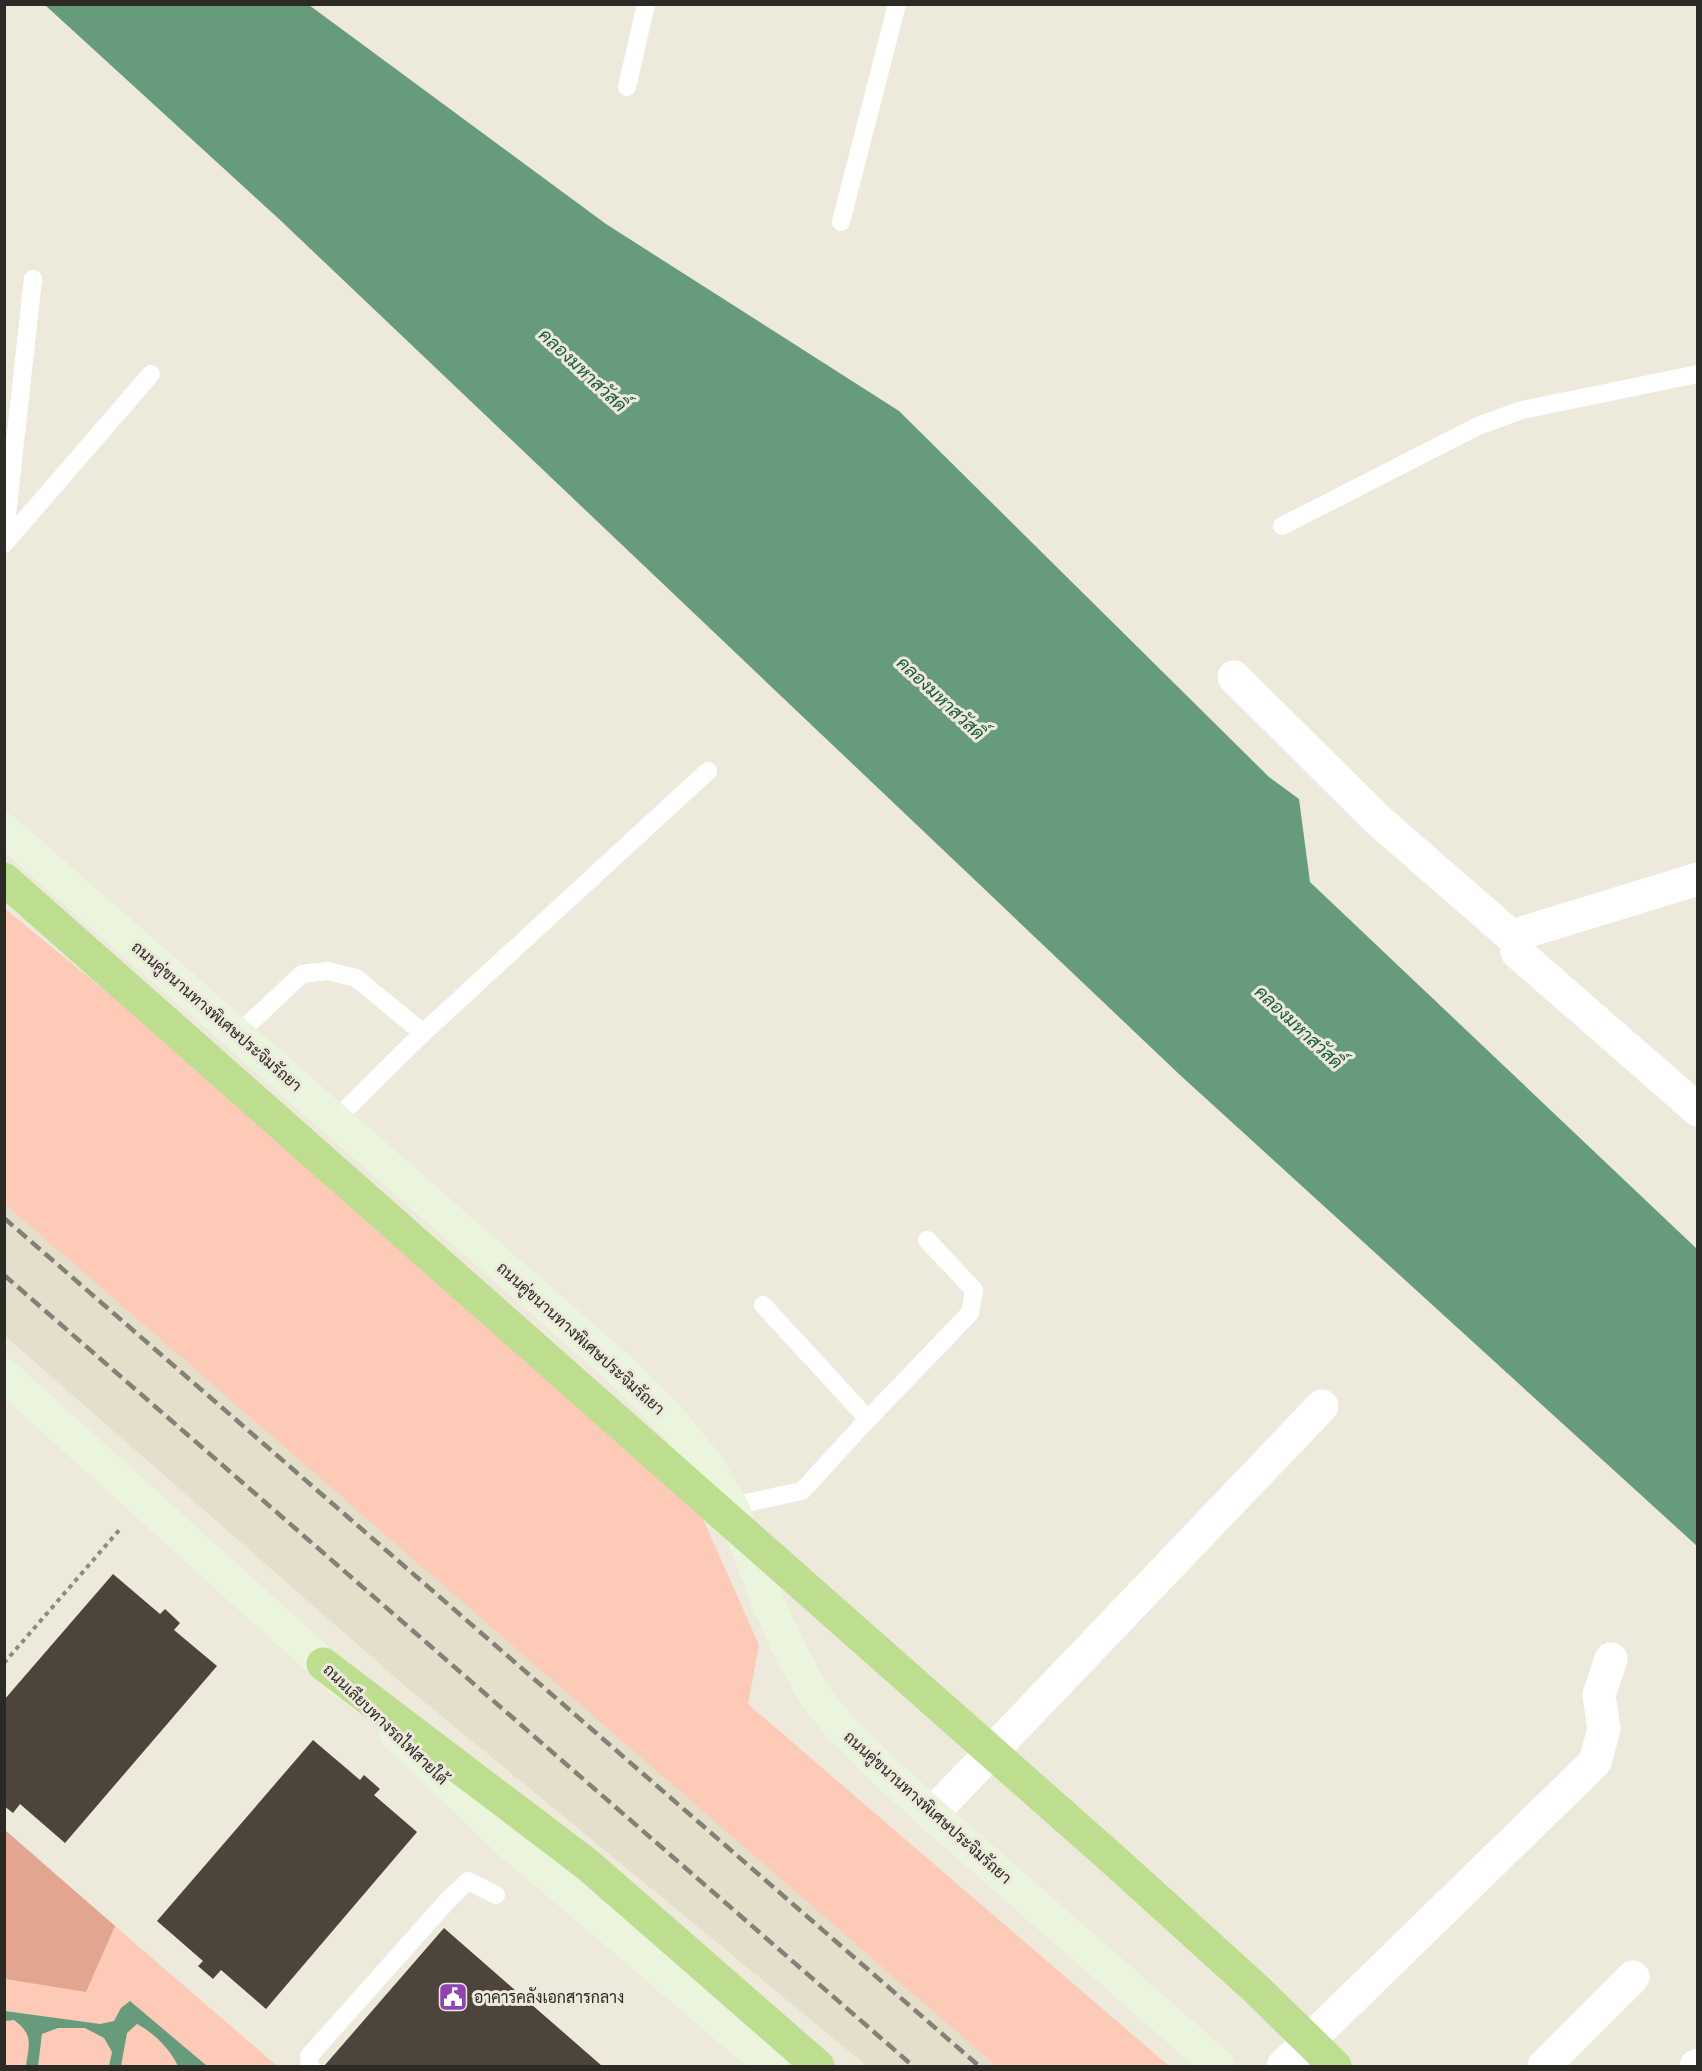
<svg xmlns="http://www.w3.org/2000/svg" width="1702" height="2071" font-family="Mulish,Sarabun,sans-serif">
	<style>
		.built { fill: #e3dfca }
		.green { fill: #fecab8 }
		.forest { fill: #e1a590 }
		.water { fill: #669c7b }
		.building { fill: #4d443b }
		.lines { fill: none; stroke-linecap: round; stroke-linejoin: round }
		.path { stroke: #8c8a81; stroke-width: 4; stroke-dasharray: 4.5 4.5; stroke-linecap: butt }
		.lane { stroke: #fff; stroke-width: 18 }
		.street { stroke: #fff; stroke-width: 33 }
		.secondary { stroke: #ebf5dd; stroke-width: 33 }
		.highway { stroke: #bdde8f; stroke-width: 33 }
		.rail { stroke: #828077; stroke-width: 4.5; stroke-dasharray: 12 6; stroke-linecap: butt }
		.labels { text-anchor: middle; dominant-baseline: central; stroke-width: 6; stroke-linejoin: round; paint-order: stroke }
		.street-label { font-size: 16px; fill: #2b2a25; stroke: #edeadc }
		.poi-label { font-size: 16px; fill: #2b2a25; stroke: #edeadc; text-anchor: start }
		.water-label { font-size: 18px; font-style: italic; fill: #1a5a39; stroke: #edeadc }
	</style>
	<rect width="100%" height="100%" fill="#edeadc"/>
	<path class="built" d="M4 908 748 1704 1129 2066H867L405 1686 5 1336Z"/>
	<path class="green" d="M4 908 675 1456 759 1645 748 1704 1169 2066H996L5 1204Z
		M115 1926 277 2066H5L4 1979 86 1991Z"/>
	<path class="forest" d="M5 1830 115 1926 86 1992 5 1979Z"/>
	<path class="water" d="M45 5H309L606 224 899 411 1269 777 1299 799 1310 882 1697 1249V1546L1180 1075 279 219Z
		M130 2001 207 2066H178C170 2049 154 2033 137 2024L127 2033 121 2066H109L112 2052 104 2038 85 2028H58L42 2034 38 2066H26C29 2044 34 2035 14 2020L5 2021V2011L100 2024 114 2021 121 2008Z"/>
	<path class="building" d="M113 1574 160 1614 165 1609 180 1623 174 1630 217 1666 65 1843 20 1804 13 1813 4 1806V1700Z
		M313 1740 360 1780 364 1775 380 1789 374 1795 417 1832 266 2009 221 1970 213 1979 198 1966 203 1961 157 1921Z
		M444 1928 602 2066H326L325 2065Z"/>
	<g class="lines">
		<path class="path" d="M4 1663 121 1528"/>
		<path class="lane" d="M627 87 646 4
			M841 222 897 4
			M1282 526 1478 426 1522 410 1698 374
			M4 542 33 279
			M4 544 151 374
			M238 1034 302 974 328 971 356 978 423 1033
			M336 1119 423 1033 708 771
			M763 1305 868 1419
			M732 1506 802 1491 868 1419 970 1313 974 1290 927 1240
			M310 2066 309 2056 448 1900 468 1881 496 1895"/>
		<path class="street" d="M1234 677 1379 821 1517 941
			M1698 879 1525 932 1517 941V952L1698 1110
			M932 1814 1322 1406
			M1283 2066 1595 1762 1604 1729 1599 1695 1611 1659
			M1544 2066 1633 1977
			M1696 2066 1698 2065"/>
		<path class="secondary" d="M4 830 615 1365 674 1424 705 1462 732 1506 768 1602 787 1645 813 1693 839 1726 884 1771 932 1814 1219 2066
			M4 1375 344 1683
			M396 1734 510 1843 772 2066"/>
		<path class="highway" d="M4 879 1116 1862 1254 1987 1335 2066
			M323 1664 588 1865 818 2066"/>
		<path class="rail" d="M4 1218 979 2066
			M4 1275 913 2066"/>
	</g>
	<defs>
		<g id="civic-square" transform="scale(1.5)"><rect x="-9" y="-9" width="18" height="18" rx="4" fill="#8f44b6" stroke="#edeadc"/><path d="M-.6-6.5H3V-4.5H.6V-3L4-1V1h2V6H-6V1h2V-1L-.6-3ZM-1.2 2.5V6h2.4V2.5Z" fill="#fff"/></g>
	</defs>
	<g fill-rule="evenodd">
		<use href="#civic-square" x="453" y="1997"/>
	</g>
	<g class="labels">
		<g class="street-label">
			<text transform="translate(217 1016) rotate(41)">ถนนคู่ขนานทางพิเศษประจิมรัถยา</text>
			<text transform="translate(581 1338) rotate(42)">ถนนคู่ขนานทางพิเศษประจิมรัถยา</text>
			<text transform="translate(386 1724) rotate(44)">ถนนเลียบทางรถไฟสายใต้</text>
			<text transform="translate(928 1807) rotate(42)">ถนนคู่ขนานทางพิเศษประจิมรัถยา</text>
		</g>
		<g class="poi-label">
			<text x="474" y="1997">อาคารคลังเอกสารกลาง</text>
		</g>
		<g class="water-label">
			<text transform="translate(583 370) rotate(43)">คลองมหาสวัสดิ์</text>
			<text transform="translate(941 698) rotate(43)">คลองมหาสวัสดิ์</text>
			<text transform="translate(1299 1027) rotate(43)">คลองมหาสวัสดิ์</text>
		</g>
	</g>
	<rect width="1702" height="2071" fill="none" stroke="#2b2a25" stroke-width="12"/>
</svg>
